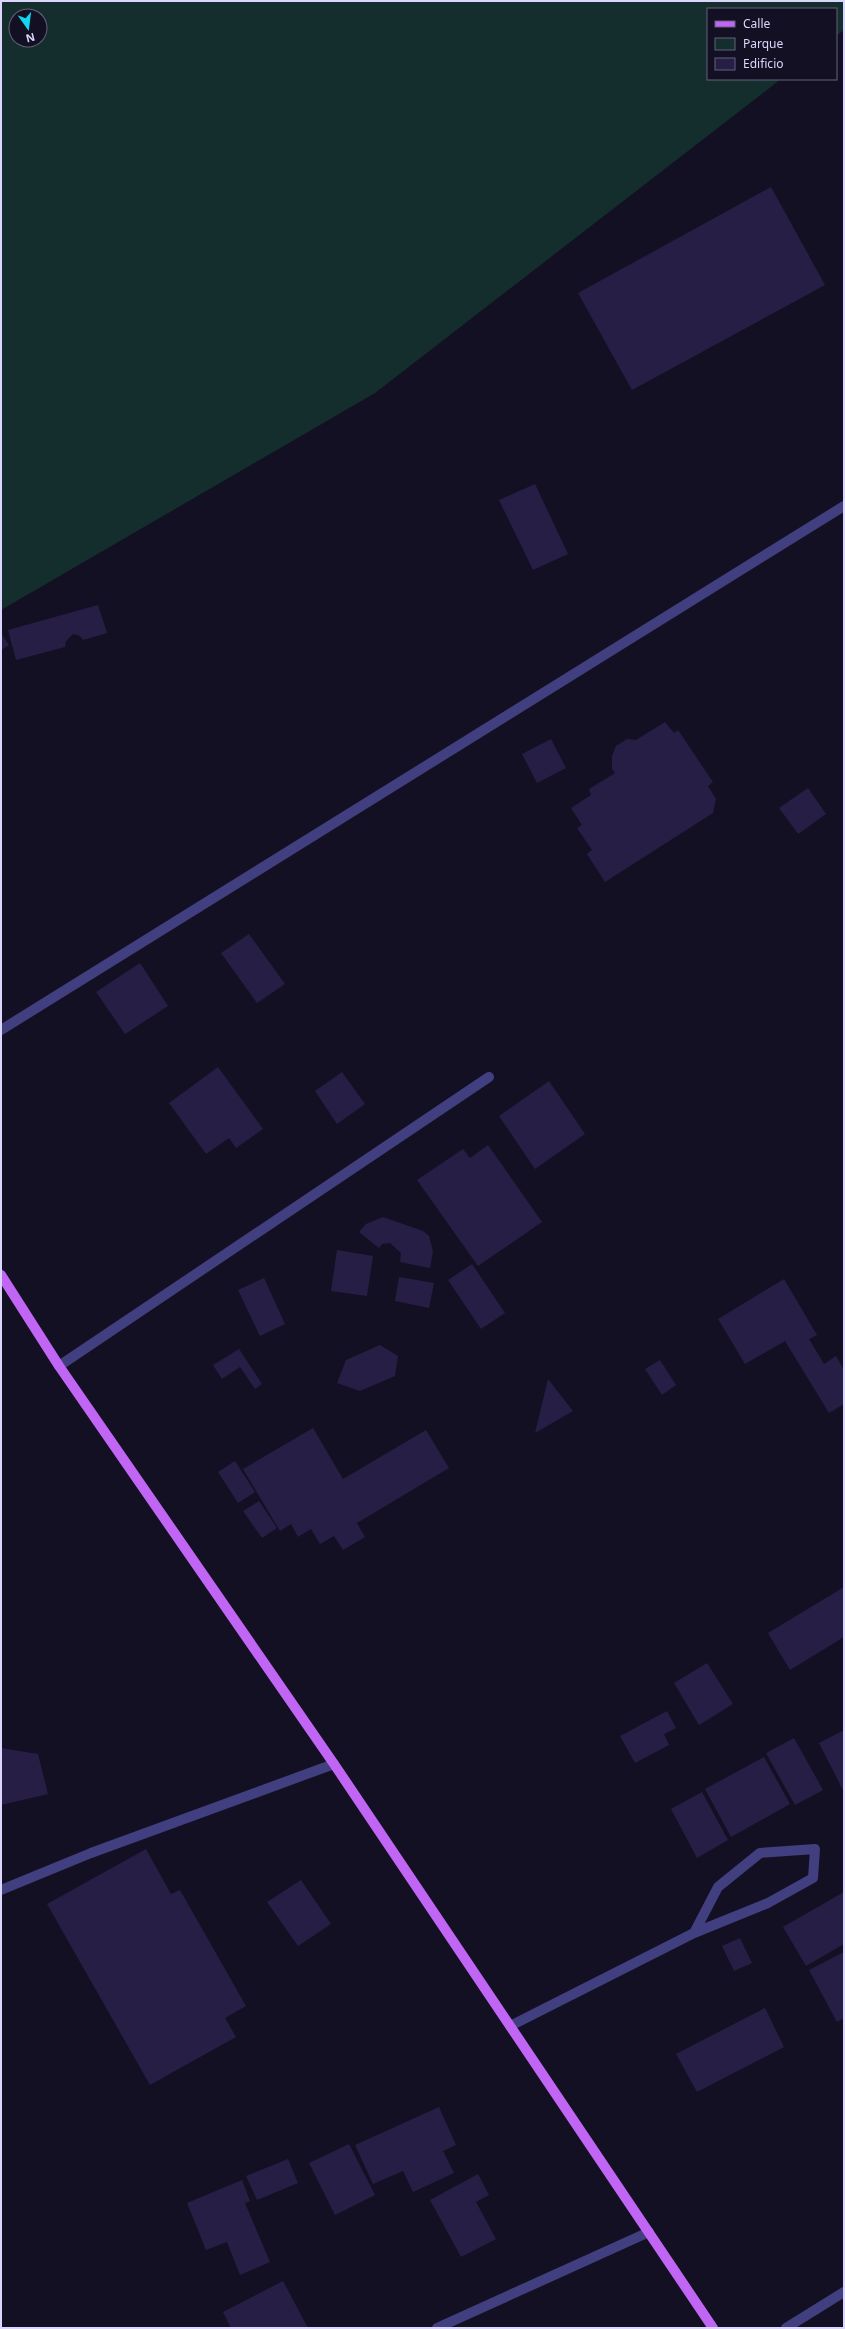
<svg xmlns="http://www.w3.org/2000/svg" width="845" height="2329" font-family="'Noto Sans',sans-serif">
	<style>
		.green { fill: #142e2d; fill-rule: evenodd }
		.building { fill: #261e44 }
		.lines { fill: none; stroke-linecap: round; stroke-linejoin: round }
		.minor { stroke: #423f80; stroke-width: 10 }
		.major { stroke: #c065f4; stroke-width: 10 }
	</style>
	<rect width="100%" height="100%" fill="#141024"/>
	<path class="green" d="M1 1H844V30L836 36V9H708V79H781L375 393 1 610ZM16 16H40V40H16Z"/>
	<path class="building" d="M771 187 825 285 632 390 578 293Z
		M535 484 568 554 533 570 499 500Z
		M98 605 107 633 83 640 80 636 73 634 66 641 65 647 16 660 8 630Z
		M1 633 9 645 1 650Z
		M665 722 674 733 678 730 713 782 708 786 716 799 713 813 605 882 587 854 592 850 577 828 582 825 571 808 591 795 589 789 615 773 612 769V756L616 746 627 739 636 740Z
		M551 739 566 768 537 783 522 754Z
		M808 788 826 814 798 834 779 808Z
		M249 934 285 984 257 1003 221 953Z
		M140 963 168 1006 125 1034 96 992Z
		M218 1067 263 1129 236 1148 229 1138 206 1154 169 1103Z
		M342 1072 365 1104 337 1124 315 1091Z
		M549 1081 585 1134 535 1169 499 1116Z
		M488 1145 542 1222 478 1266 417 1180 463 1149 470 1158Z
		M383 1217 423 1231 429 1236 433 1251 430 1268 400 1262 401 1253 390 1243 382 1244 379 1248 359 1232 366 1224Z
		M337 1250 373 1256 367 1296 331 1291Z
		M472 1264 505 1313 481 1329 448 1280Z
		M399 1277 434 1283 429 1308 395 1301Z
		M264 1278 285 1324 260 1336 238 1290Z
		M784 1279 817 1335 809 1339 824 1364 836 1356 844 1370V1404L829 1413 785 1341 745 1364 718 1319Z
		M380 1345 398 1356 395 1376 360 1391 337 1383 346 1360Z
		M239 1349 262 1384 255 1389 240 1367 222 1379 213 1365Z
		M660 1360 676 1385 662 1395 645 1369Z
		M548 1379 573 1411 535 1433Z
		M313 1428 343 1479 426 1430 449 1468 357 1523 365 1537 343 1550 334 1536 320 1544 311 1529 298 1537 291 1524 280 1531 243 1469Z
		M235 1461 255 1492 238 1503 218 1472Z
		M259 1501 277 1528 262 1538 243 1511Z
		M844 1587V1637L790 1670 768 1633Z
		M707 1663 733 1704 699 1725 674 1683Z
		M667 1711 676 1728 664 1734 669 1745 635 1763 620 1736Z
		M844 1730V1792L819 1743Z
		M794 1738 823 1790 795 1805 766 1753Z
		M1 1748 38 1754 48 1794 1 1805Z
		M764 1757 790 1804 731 1837 705 1789Z
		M702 1792 728 1840 697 1858 671 1809Z
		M146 1849 171 1894 180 1890 246 2006 225 2018 236 2037 150 2085 47 1904Z
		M301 1880 331 1924 298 1946 267 1902Z
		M844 1892V1944L806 1966 783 1927Z
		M740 1938 752 1963 734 1971 722 1946Z
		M844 1952V2018L837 2022 809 1970Z
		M765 2008 784 2047 697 2092 676 2054Z
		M439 2107 456 2145 443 2151 454 2173 413 2192 403 2171 373 2184 355 2145Z
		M349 2144 375 2195 335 2215 309 2163Z
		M288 2159 298 2183 257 2200 246 2176Z
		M478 2174 489 2195 476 2202 496 2239 461 2257 430 2200Z
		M242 2180 250 2201 245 2203 270 2262 240 2275 227 2242 206 2250 187 2203Z
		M283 2281 308 2328H231L223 2312Z"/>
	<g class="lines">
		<path class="minor" d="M1 1030 844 506
			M59 1366 489 1077
			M1 1890 91 1853 334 1764
			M510 2026 694 1933 768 1903 813 1878 815 1849 760 1853 718 1887 694 1933
			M437 2328 649 2232
			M786 2328 844 2292"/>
		<path class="major" d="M1 1275 59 1366 334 1764 713 2328"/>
	</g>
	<rect width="845" height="2329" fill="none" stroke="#dbd7fc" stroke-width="4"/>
	<rect x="707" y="8" width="130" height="72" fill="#141024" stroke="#64607a"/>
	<rect x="715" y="21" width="20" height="6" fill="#c065f4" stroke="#64607a"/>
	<text x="743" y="28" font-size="12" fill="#dbd7fc">Calle</text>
	<rect x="715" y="38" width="20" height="12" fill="#142e2d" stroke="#64607a"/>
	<text x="743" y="48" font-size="12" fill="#dbd7fc">Parque</text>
	<rect x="715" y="58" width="20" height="12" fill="#261e44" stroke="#64607a"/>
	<text x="743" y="68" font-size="12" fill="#dbd7fc">Edificio</text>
	<g transform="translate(28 28) rotate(166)"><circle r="19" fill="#141024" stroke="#64607a"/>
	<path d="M0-3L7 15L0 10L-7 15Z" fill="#10d7ef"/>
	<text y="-6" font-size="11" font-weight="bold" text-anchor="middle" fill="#dbd7fc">N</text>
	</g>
</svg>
